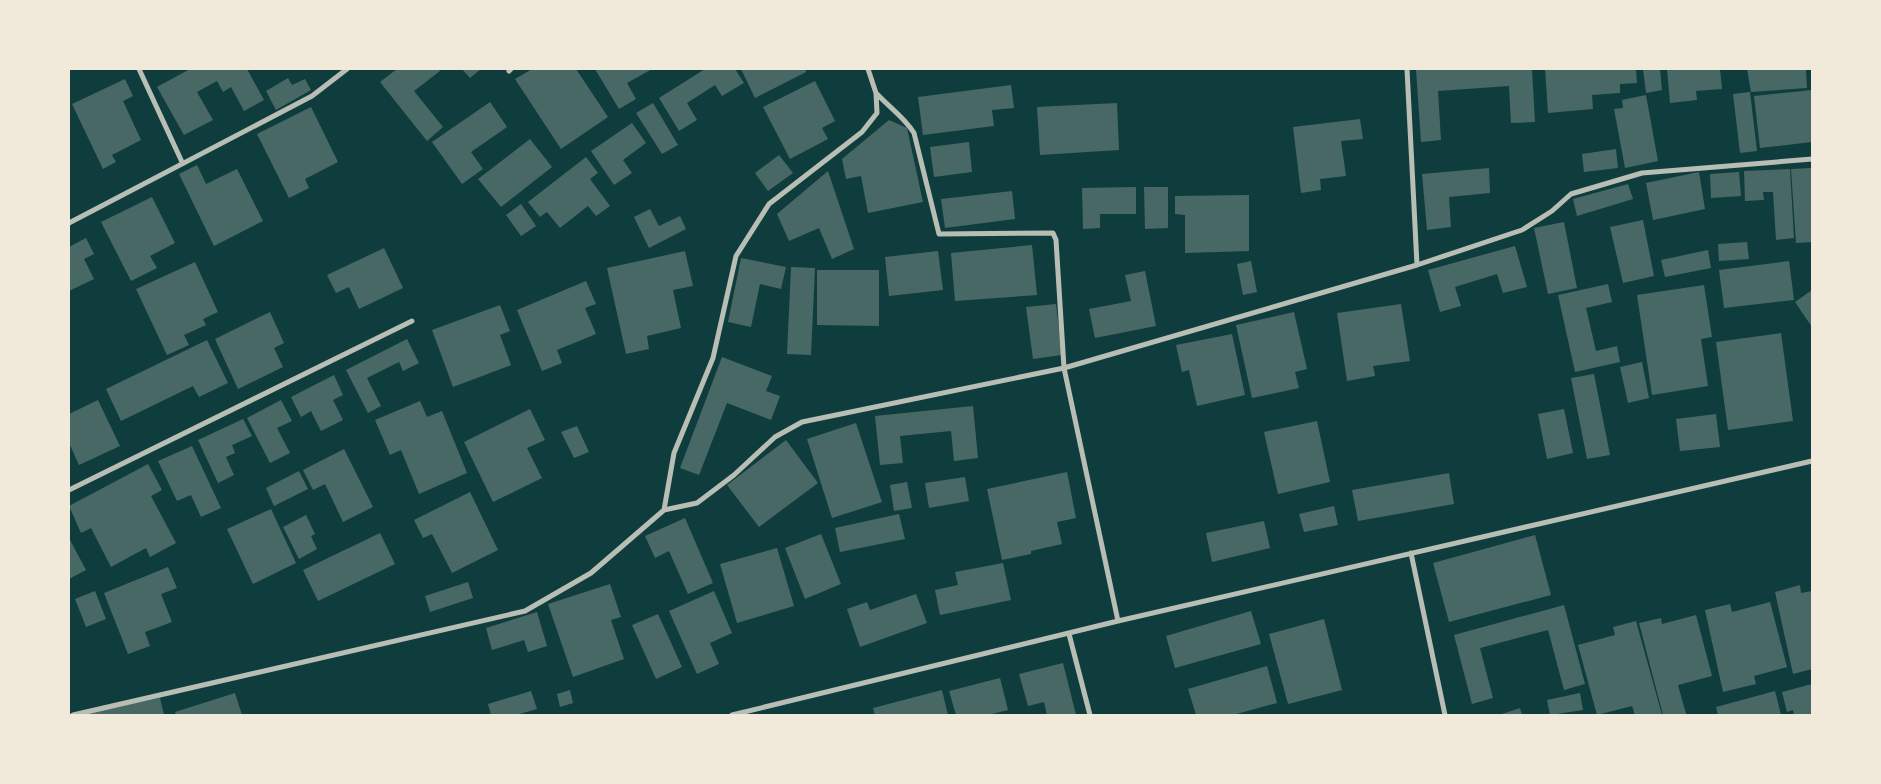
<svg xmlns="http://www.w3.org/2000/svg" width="1881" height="784" font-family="'DM Sans',sans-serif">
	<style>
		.building { fill: #486865 }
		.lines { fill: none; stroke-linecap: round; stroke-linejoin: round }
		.minor { stroke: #b8beb3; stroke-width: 5 }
	</style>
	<rect width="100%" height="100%" fill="#0f3d3e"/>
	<path class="building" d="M190 69H247L264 100 244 111 231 87 223 92 217 81 197 92 213 120 184 135 157 87Z
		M397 69H438L440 71 414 91 443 127 427 141 380 82Z
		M462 69H481L470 78Z
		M532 69H576L608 117 561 149 515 79Z
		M595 69H652L627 83 636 99 619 109Z
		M705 69H735L744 83 722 96 715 85 687 103 697 120 679 131 659 98Z
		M741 69H805L806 72 755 98Z
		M1416 69H1532L1535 122 1511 123 1509 86 1438 91 1441 140 1421 142Z
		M1545 69H1636L1637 83 1620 84V93L1592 95 1593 109 1548 113Z
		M1643 69H1660L1662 90 1646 93Z
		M1667 69H1720L1722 89 1696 91 1697 100 1670 103Z
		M1747 69H1806L1807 88 1751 92Z
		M288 78 292 85 305 79 311 90 276 110 266 91Z
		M125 79 133 96 123 101 141 140 112 155 116 162 103 169 72 104Z
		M815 81 835 121 822 128 828 139 790 159 763 107Z
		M1011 85 1014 108 992 110 994 126 923 135 918 97Z
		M1812 90V142L1760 148 1754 96Z
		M1750 92 1757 151 1740 153 1733 94Z
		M1646 95 1658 161 1625 168 1614 109 1623 108 1622 100Z
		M490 102 507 127 471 152 483 169 462 184 432 142Z
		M653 103 678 145 662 154 636 113Z
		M1117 103 1119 150 1040 155 1037 107Z
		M311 107 338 162 305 179 309 188 289 198 257 134Z
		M1360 119 1363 139 1341 141 1346 176 1320 179 1321 190 1301 193 1293 127Z
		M889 120 907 128 923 202 868 213 861 176 846 179 842 159Z
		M632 123 646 143 623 160 632 173 614 185 591 151Z
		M530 139 552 167 501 207 478 179Z
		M969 142 972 172 934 177 930 147Z
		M1616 149 1618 168 1584 172 1582 154Z
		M779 155 793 173 768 191 755 173Z
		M586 157 598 173 590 179 610 206 596 216 588 206 560 228 547 212 540 217 528 202Z
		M197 165 206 184 237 169 263 221 214 246 179 174Z
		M1489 168 1490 193 1449 197 1451 227 1427 230 1422 174Z
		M1812 168V242L1796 243 1791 169Z
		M1790 169 1794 238 1776 240 1773 192H1763L1764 200 1745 201 1744 171Z
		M828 171 854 249 832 259 819 228 789 241 777 214Z
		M1699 172 1705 209 1653 220 1646 183Z
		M1739 172 1741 196 1711 198 1710 174Z
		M1628 184 1633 199 1577 216 1573 199Z
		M1136 187V214H1100V228L1083 229 1082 188Z
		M1144 187H1168V228L1145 229Z
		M1012 191 1015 219 945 228 941 199Z
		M1249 195V251L1185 253V215L1175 214V196Z
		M152 197 175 243 150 256 157 268 131 281 101 222Z
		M521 204 536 226 521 236 506 215Z
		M650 209 659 226 680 216 686 229 649 248 634 217Z
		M1643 220 1654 276 1623 283 1610 227Z
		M1564 222 1577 288 1548 294 1534 228Z
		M86 238 94 254 84 259 94 279 69 291V247Z
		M1747 242 1749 259 1719 261 1718 244Z
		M1032 245 1037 295 955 301 951 253Z
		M1515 246 1527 287 1503 293 1497 274 1455 287 1461 306 1440 312 1428 270Z
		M384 248 403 288 359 309 349 287 336 293 327 275Z
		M1708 250 1711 268 1665 277 1661 260Z
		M685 251 693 286 673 290 681 328 647 336 649 349 626 354 607 268Z
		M938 251 943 290 889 296 885 257Z
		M741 258 786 267 781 289 760 284 751 327 728 322Z
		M1251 261 1257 292 1243 295 1237 264Z
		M1789 261 1794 300 1724 308 1719 270Z
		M195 262 218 312 203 319 206 325 184 335 189 345 167 355 136 289Z
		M791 267 815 268 811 355 787 354Z
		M817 270H879V326L817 325Z
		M1145 271 1156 326 1095 338 1089 309 1131 301 1125 275Z
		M586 281 596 304 585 308 596 334 557 350 562 363 542 371 517 310Z
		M1608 284 1612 302 1586 308 1596 351 1617 346 1620 362 1575 372 1558 295Z
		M1704 285 1712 337 1701 339 1708 386 1652 395 1637 295Z
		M1812 290V327L1795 302Z
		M1056 304 1062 355 1033 359 1026 307Z
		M1401 304 1410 361 1373 366 1375 376 1347 381 1337 313Z
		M500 305 510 331 500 335 511 365 453 387 432 330Z
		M270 312 284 343 274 348 283 367 238 389 215 339Z
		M1294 312 1307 369 1295 372 1299 388 1252 398 1236 325Z
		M1781 333 1793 421 1728 430 1716 342Z
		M1232 334 1245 395 1197 406 1189 370 1182 372 1176 345Z
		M407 339 419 363 403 371 399 362 367 378 381 406 368 413 346 370Z
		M207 340 228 383 199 397 193 386 121 421 106 389Z
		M722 357 772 376 766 391 780 396 771 420 727 403 699 475 680 468Z
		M1642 362 1649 398 1628 403 1620 367Z
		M1594 374 1610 455 1587 459 1571 378Z
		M334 375 343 395 333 400 343 420 321 431 311 411 301 417 291 397Z
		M98 400 120 446 79 465 69 443V414Z
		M281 400 292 421 277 428 290 453 270 463 247 418Z
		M420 401 427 417 442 411 467 473 419 494 401 450 390 455 375 420Z
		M973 406 978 458 954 461 951 431 900 436 903 463 880 465 875 416Z
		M530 409 545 440 527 448 542 478 493 502 464 442Z
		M1564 409 1573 453 1547 459 1538 414Z
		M1716 414 1720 447 1680 451 1676 419Z
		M243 419 252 436 232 445 235 453 226 457 234 475 218 483 198 440Z
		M1317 421 1330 482 1278 494 1264 432Z
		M856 423 882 502 832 518 807 439Z
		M577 426 589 452 574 458 561 432Z
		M786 440 818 483 759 527 727 485Z
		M192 446 221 508 201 517 191 495 177 501 158 461Z
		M344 449 373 507 343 522 325 484 313 490 303 470Z
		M148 464 162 490 151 496 176 543 150 557 146 548 111 567 91 528 81 533 69 506Z
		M299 471 308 489 274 506 266 488Z
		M1067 472 1076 518 1057 522 1062 544 1031 551V554L1002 560 987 489Z
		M1449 473 1454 504 1358 521 1352 490Z
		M965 477 969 501 929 508 925 483Z
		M907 482 912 508 894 511 890 485Z
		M470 492 498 550 452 573 432 534 423 538 414 520Z
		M1334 506 1338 525 1304 532 1299 514Z
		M271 509 296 563 253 584 227 529Z
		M899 514 905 539 840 552 835 528Z
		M306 515 315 534 311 536 317 549 299 559 283 527Z
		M685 518 713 583 688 594 669 551 655 558 645 536Z
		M1264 521 1270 548 1212 562 1206 533Z
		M380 533 395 564 318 601 303 570Z
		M821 534 841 584 805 599 785 548Z
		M1535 535 1551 595 1449 622 1433 563Z
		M69 538 86 570 69 579Z
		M777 548 794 606 737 623 720 564Z
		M1003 563 1011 600 940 615 935 590 958 585 955 572Z
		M168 567 177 588 161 594 172 622 145 632 150 646 128 654 104 593Z
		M468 582 473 598 430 612 425 596Z
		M610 584 621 617 611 620 624 659 573 677 548 604Z
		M1800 585 1801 593 1812 591V669L1793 674 1775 592Z
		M95 591 106 619 86 627 75 599Z
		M714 591 732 633 710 643 719 664 697 674 669 611Z
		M916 594 927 623 860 647 847 609 867 602 870 610Z
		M1770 602 1787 667 1754 676 1756 684 1723 692 1705 610 1730 604 1732 612Z
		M1564 605 1585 684 1564 690 1548 630 1480 648 1493 698 1472 704 1454 635Z
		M1251 611 1261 644 1175 668 1166 636Z
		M537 612 547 646 528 652 524 640 492 650 486 628Z
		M658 614 682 667 656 679 632 625Z
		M1696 615 1712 676 1678 685 1686 714 1663 715 1639 623 1661 618 1662 624Z
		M1324 619 1342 690 1288 704 1269 634Z
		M1636 621 1662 715H1635L1632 706 1597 715 1578 645 1615 635 1613 627Z
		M1063 663 1076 715H1047L1044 702 1028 706 1019 674Z
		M1267 666 1277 703 1233 715H1196L1188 689Z
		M1000 678 1008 710 988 715H956L949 691Z
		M1812 684V715H1794L1793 710 1787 712 1782 692Z
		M570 690 573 703 560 707 557 694Z
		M942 690 948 715H875L873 708Z
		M531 691 537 709 516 715H491L488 704Z
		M1775 691 1781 715H1718L1716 707Z
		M235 693 242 715H176L175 712Z
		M1580 693 1583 710 1550 715 1547 700Z
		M160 698 164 715H81V714Z
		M1520 708 1522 715H1499Z"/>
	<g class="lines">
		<path class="minor" d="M139 69 182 162
			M509 71 511 69
			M876 93C889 107 905 118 914 133L939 234 1053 233 1056 240 1064 368 1118 621
			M69 223 312 96 347 69
			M1417 265 1522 230 1552 211 1571 194 1642 173 1812 159
			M69 490 412 321
			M664 510 674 453 713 358 736 256 769 204 862 132 877 113 876 93 868 69
			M1411 553 1445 715
			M1069 634 1090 715
			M73 715 525 611 591 573 664 510 697 503 734 475 775 437 802 422 1064 368 1417 265 1407 69
			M732 715 1118 621 1812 461"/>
	</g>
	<rect width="1881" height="784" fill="none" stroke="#f1e9da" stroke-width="140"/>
</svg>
